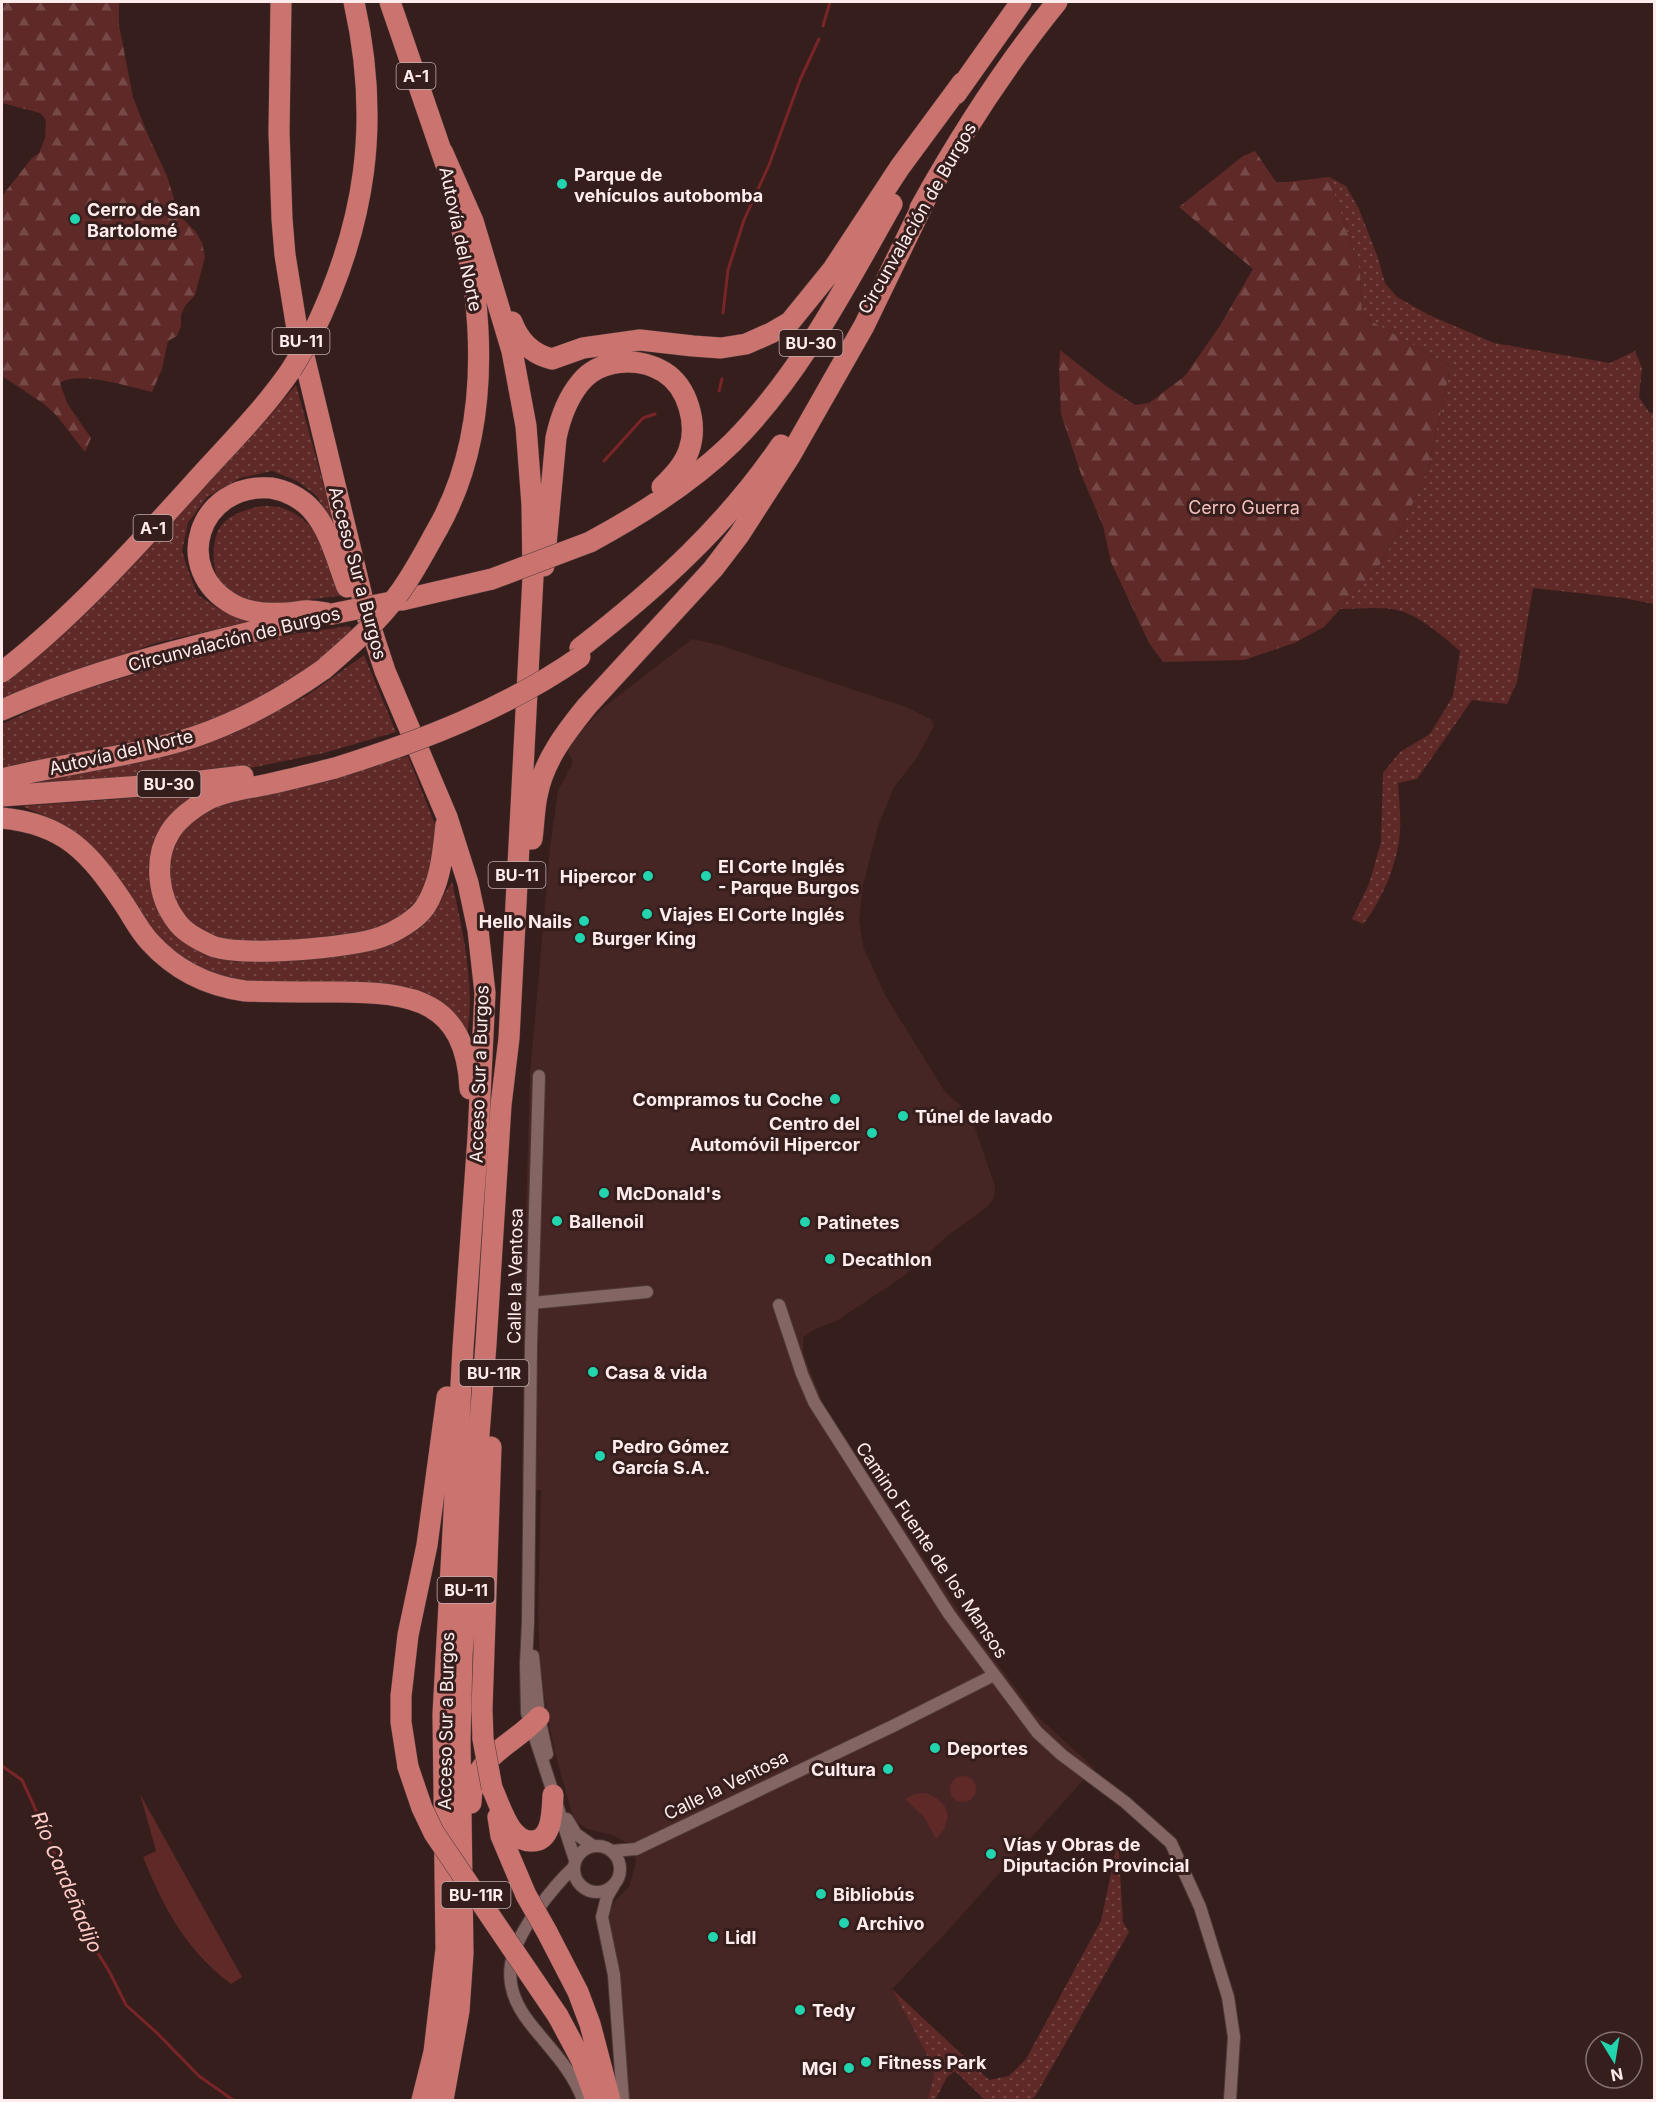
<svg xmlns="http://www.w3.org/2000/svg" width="1656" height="2102" font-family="Inter,sans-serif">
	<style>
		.built { fill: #452625 }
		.grass { fill: url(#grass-dots) }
		.forest { fill: url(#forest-firs) }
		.garden { fill: #5e2927 }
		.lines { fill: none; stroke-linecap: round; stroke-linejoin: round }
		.stream { stroke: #792527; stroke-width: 3 }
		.street-casing { stroke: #4e3a39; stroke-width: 14 }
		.highway-casing { stroke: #4e3a39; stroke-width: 22 }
		.street { stroke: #836664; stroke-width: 12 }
		.highway { stroke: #ca736f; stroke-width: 21 }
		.highway-bridge-casing { stroke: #4e3a39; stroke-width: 22; stroke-linecap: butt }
		.highway-bridge { stroke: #ca736f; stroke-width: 21 }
		.poi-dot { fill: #22d5af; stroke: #361e1d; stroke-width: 2 }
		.labels { text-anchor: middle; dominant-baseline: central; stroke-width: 6; stroke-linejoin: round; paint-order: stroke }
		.shield { fill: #361e1d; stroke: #c2afae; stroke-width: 1.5 }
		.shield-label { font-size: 16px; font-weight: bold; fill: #feedec }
		.poi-label { font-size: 18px; font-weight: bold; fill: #feedec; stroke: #361e1d; text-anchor: start }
		.street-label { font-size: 18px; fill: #feedec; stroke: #361e1d }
		.park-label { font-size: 18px; fill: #f4c1bd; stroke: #361e1d }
		.water-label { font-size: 20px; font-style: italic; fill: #ffccc8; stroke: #361e1d }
	</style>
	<defs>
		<pattern id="grass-dots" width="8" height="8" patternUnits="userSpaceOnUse" patternTransform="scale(1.5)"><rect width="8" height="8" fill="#5e2927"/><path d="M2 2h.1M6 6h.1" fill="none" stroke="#764846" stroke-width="1.8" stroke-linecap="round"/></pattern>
		<pattern id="forest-firs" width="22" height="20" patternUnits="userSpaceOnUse" patternTransform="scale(1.5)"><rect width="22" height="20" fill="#5e2927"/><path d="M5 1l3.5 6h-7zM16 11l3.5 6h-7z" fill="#764846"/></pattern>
	</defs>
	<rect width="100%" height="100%" fill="#361e1d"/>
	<path class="built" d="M692 639 719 645 906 707 932 720 934 726 916 759 894 787 878 826 863 885 859 921 863 946 885 995 945 1092 970 1114 995 1186 994 1198 986 1208 947 1236 904 1276 838 1320 815 1329 803 1337V1353L824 1406 966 1622 1035 1714 1094 1768 942 1937 892 1989 935 2070 928 2100H628L624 2012 620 1972 608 1916 615 1901 629 1887 636 1862 631 1842H625L613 1835 587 1829 577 1822 572 1813 555 1753 547 1714 540 1663 538 1612 541 1490H522L525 1243 530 1075 550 848 558 791 573 762 568 752 573 739 604 707Z"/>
	<path class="grass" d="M1329 177 1346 186 1359 209 1378 258 1385 283 1397 297 1429 315 1494 343 1610 363 1635 351 1642 368 1639 397 1649 412 1654 414V604L1623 598 1533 588 1517 682 1507 704 1472 700 1417 779 1398 783C1399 799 1401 815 1400 830 1399 859 1382 902 1363 924L1352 919 1369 884 1381 842 1383 773 1400 752 1430 734 1453 696 1460 651C1445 638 1421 617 1401 611 1383 606 1359 609 1340 609L1379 566 1404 523 1428 469 1451 366 1362 316 1360 271Z
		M296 385 335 526 316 495 297 481 272 471 240 478 207 497 188 523 182 551 188 570 198 595 219 609 256 620 156 643 2 698V681L263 423Z
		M261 506C269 506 278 506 285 509 321 522 329 564 342 596 313 597 273 610 244 600 236 597 224 587 219 580 211 569 212 537 221 526 231 513 246 510 261 506Z
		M349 626 354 633C326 655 296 679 264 696 184 739 90 753 2 773V724L64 695 229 647 280 636Z
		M364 655 396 732 324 753 215 775 34 785V780L174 753 233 734 308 695Z
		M408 756 438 832 434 862 421 896 398 918 384 926 354 934 272 943 212 938 189 923 176 901 167 872 177 834 204 809 274 789Z
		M188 794V803L154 844 148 868 152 889 201 952 237 962 282 961 388 945 405 938 420 928 433 915 452 881C462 929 476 986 467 1035L447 1010 264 987 187 969 152 933 118 880 65 825 22 806Z
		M1118 1840 1123 1922 1129 1932 1036 2095 1031 2100H985L955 2071 947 2077 935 2100H928L935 2070 892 1989 989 2080 1009 2076 1026 2059 1101 1921Z"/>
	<path class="forest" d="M2 2H119V25L133 97 147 133 167 176 179 215 196 232 202 243 205 257 195 295 185 306 181 315V326L177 336 168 341 162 369 152 392C130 387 79 370 60 383L67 403 91 438 85 452 57 416 44 404 2 376V196L32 158 39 153 45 138 46 120 40 113 2 103Z
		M1255 151 1276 182H1288L1329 177 1360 271 1362 316 1451 366 1428 469 1404 523 1379 566 1324 627 1294 643 1244 660 1163 662 1149 643 1111 562 1103 526 1081 474 1061 414 1059 371 1060 350 1106 386 1135 405 1149 403 1185 376 1219 327 1253 269 1179 207 1243 156Z"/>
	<path class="garden" d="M950 1789a13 13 0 1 1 26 0a13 13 0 1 1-26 0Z
		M926 1793C951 1802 954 1820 936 1839L924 1817 905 1799 915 1794Z
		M140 1794 242 1977 231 1984C186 1950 164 1909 143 1857L156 1851Z"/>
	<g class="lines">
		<path class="stream" d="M823 26 830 2
			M723 313 728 270 744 220 769 165 800 80 819 39
			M719 391 722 379
			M604 461 643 418 655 414
			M2 1766 22 1780 45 1830 86 1934 109 1971 126 2005 157 2033 199 2076 233 2100"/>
		<g class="street-casing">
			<path id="street" d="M539 1076 531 1346 528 1622 526 1664 527 1713 575 1860
				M532 1303 647 1292
				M779 1305 802 1374 814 1402 949 1614 1037 1732 1062 1755 1125 1802 1171 1843 1200 1907 1228 1997 1234 2037 1230 2100
				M533 1656 539 1717 547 1754
				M567 1819 576 1834 593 1846
				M574 1869a23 23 0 1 1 46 0a23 23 0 1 1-46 0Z
				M612 1851 636 1849 893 1726 994 1675
				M573 1868C559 1881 548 1895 537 1910 510 1948 497 1981 529 2022 549 2048 572 2069 583 2100
				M614 1885 607 1897 602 1917 614 1975 623 2100"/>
		</g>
		<g class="highway-casing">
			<path id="highway" d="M281 2 279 132 282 219 285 255 296 323 366 613 385 671 447 817 468 883 478 930 485 993 478 1137 463 1348 443 1714 446 1949 434 2052 422 2100
				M390 2 446 165
				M956 94 1021 2
				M442 151 473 221 512 351 526 426 532 505 533 577 509 1038 501 1105 486 1344 462 1655 460 1740 463 1953 459 2011 443 2100
				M920 208C960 136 1005 66 1057 2
				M512 322C519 341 531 354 552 359L583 348 640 340 693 346 721 348 746 344 771 333 790 322 833 269 900 167 962 83
				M312 335C366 225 381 122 354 2
				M438 528C478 457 484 374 475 294 473 270 465 245 460 222
				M590 542C640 515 691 483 732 443 800 375 845 287 892 204
				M544 566 556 438C560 419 567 399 580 383 599 359 638 356 664 372 688 387 698 424 689 450 684 465 673 476 662 487
				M402 600 492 579
				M332 614C325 613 317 611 310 611 302 610 295 613 287 613 270 614 249 613 234 605 169 570 199 482 271 488 285 490 301 498 311 509 330 530 337 561 347 587
				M580 648C656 589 727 525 781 445
				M2 672C70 620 135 548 193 484 227 446 262 412 291 370
				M2 710C96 668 197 645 297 621
				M335 768C311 774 288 780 264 785 245 789 225 791 207 800 194 807 178 819 170 832 153 859 158 898 177 922 184 932 199 940 210 945 237 958 352 948 381 937 395 932 416 920 425 907 441 882 443 852 446 824
				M2 779C65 763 132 757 194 737 241 721 283 698 324 669
				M2 796 184 783 243 776
				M2 818C65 824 90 853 124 904 132 916 139 930 149 941 175 970 208 986 245 991 276 992 306 992 337 992 412 992 466 1000 470 1089
				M532 839C534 825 534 810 537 796 543 762 565 733 587 706L713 569 739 535 790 456 864 326 927 196
				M483 1739 482 1709 491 1447
				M408 1767 401 1722V1696L408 1635 427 1545 447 1397
				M492 1788C498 1801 503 1818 512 1830 517 1836 524 1842 532 1841 553 1841 552 1810 553 1795
				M471 1803C471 1756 512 1747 539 1717
				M498 1817 501 1836 526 1895
				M547 1932 578 1992 590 2024 610 2100
				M558 2016 581 2059 596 2100"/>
		</g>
		<use href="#street" class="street"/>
		<use href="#highway" class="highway"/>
		<g class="highway-bridge-casing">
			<path id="highway-bridge" d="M291 370 312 335
				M492 579 590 542
				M332 614 396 601
				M324 669C350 646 376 624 397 596 413 575 425 551 438 528
				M335 768C421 741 505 709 580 657
				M483 1739 492 1788
				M408 1767 422 1808 434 1833 558 2016
				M526 1895 547 1932"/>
		</g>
		<use href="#highway-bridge" class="highway-bridge"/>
	</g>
	<g class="poi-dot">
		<circle cx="562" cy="184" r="6"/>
		<circle cx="75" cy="219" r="6"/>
		<circle cx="648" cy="876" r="6"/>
		<circle cx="706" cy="876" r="6"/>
		<circle cx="647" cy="914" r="6"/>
		<circle cx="584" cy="921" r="6"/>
		<circle cx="580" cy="938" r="6"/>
		<circle cx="835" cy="1099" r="6"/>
		<circle cx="903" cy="1116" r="6"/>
		<circle cx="872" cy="1133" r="6"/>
		<circle cx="604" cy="1193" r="6"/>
		<circle cx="557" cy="1221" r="6"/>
		<circle cx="805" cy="1222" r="6"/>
		<circle cx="830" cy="1259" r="6"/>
		<circle cx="593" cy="1372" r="6"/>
		<circle cx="600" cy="1456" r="6"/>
		<circle cx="935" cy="1748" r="6"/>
		<circle cx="888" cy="1769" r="6"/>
		<circle cx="991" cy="1854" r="6"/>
		<circle cx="821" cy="1894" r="6"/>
		<circle cx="844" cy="1923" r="6"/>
		<circle cx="713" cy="1937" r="6"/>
		<circle cx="800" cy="2010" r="6"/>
		<circle cx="866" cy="2062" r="6"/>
		<circle cx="849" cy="2068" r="6"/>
	</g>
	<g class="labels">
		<g class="shield">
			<rect x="396.5" y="63" width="39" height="26" rx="4.5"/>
			<rect x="272.5" y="328" width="57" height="26" rx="4.5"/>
			<rect x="779.5" y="330" width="63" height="26" rx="4.5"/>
			<rect x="133.5" y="515" width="39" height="26" rx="4.5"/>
			<rect x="137.5" y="771" width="63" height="26" rx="4.5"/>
			<rect x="488.5" y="862" width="57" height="26" rx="4.5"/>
			<rect x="459.5" y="1360" width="69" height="26" rx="4.5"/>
			<rect x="437.5" y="1577" width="57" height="26" rx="4.5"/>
			<rect x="441.5" y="1882" width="69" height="26" rx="4.5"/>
		</g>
		<g class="shield-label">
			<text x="416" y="76">A-1</text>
			<text x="301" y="341">BU-11</text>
			<text x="811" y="343">BU-30</text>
			<text x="153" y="528">A-1</text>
			<text x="169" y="784">BU-30</text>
			<text x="517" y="875">BU-11</text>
			<text x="494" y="1373">BU-11R</text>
			<text x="466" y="1590">BU-11</text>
			<text x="476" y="1895">BU-11R</text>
		</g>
		<g class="poi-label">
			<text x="574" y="174">Parque de<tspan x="574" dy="21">vehículos autobomba</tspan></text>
			<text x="87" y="209">Cerro de San<tspan x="87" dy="21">Bartolomé</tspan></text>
			<text x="718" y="866">El Corte Inglés<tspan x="718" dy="21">- Parque Burgos</tspan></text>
			<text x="636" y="876" text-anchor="end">Hipercor</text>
			<text x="659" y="914">Viajes El Corte Inglés</text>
			<text x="572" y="921" text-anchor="end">Hello Nails</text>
			<text x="592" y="938">Burger King</text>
			<text x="823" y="1099" text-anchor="end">Compramos tu Coche</text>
			<text x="915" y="1116">Túnel de lavado</text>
			<text x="860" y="1123" text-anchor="end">Centro del<tspan x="860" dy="21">Automóvil Hipercor</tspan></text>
			<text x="616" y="1193">McDonald's</text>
			<text x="569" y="1221">Ballenoil</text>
			<text x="817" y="1222">Patinetes</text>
			<text x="842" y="1259">Decathlon</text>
			<text x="605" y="1372">Casa &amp; vida</text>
			<text x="612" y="1446">Pedro Gómez<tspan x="612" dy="21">García S.A.</tspan></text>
			<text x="947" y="1748">Deportes</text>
			<text x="876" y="1769" text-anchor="end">Cultura</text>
			<text x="1003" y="1844">Vías y Obras de<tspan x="1003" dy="21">Diputación Provincial</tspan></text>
			<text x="833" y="1894">Bibliobús</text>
			<text x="856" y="1923">Archivo</text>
			<text x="725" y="1937">Lidl</text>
			<text x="812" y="2010">Tedy</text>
			<text x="878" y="2062">Fitness Park</text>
			<text x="837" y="2068" text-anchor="end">MGI</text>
		</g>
		<g class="street-label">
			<text transform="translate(917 218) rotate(-60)">Circunvalación de Burgos</text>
			<text transform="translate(461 239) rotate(78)">Autovía del Norte</text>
			<text transform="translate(358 573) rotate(75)">Acceso Sur a Burgos</text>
			<text transform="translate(234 639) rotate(-14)">Circunvalación de Burgos</text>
			<text transform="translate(121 752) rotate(-13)">Autovía del Norte</text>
			<text transform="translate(479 1074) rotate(-88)">Acceso Sur a Burgos</text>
			<text transform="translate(515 1276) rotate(-89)">Calle la Ventosa</text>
			<text transform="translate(932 1550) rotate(56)">Camino Fuente de los Mansos</text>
			<text transform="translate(446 1721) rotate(-89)">Acceso Sur a Burgos</text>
			<text transform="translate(726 1785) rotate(-26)">Calle la Ventosa</text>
		</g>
		<g class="park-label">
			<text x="1244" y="507">Cerro Guerra</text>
		</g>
		<g class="water-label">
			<text transform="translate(67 1882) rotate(67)">Río Cardeñadijo</text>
		</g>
	</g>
	<rect width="1656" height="2102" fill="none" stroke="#feedec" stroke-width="6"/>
	<g transform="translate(1614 2060) rotate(169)"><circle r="28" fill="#361e1d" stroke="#867170" stroke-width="1.5"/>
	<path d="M0-4.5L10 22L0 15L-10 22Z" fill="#22d5af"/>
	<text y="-9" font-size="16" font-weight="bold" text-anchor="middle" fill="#feedec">N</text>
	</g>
</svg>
